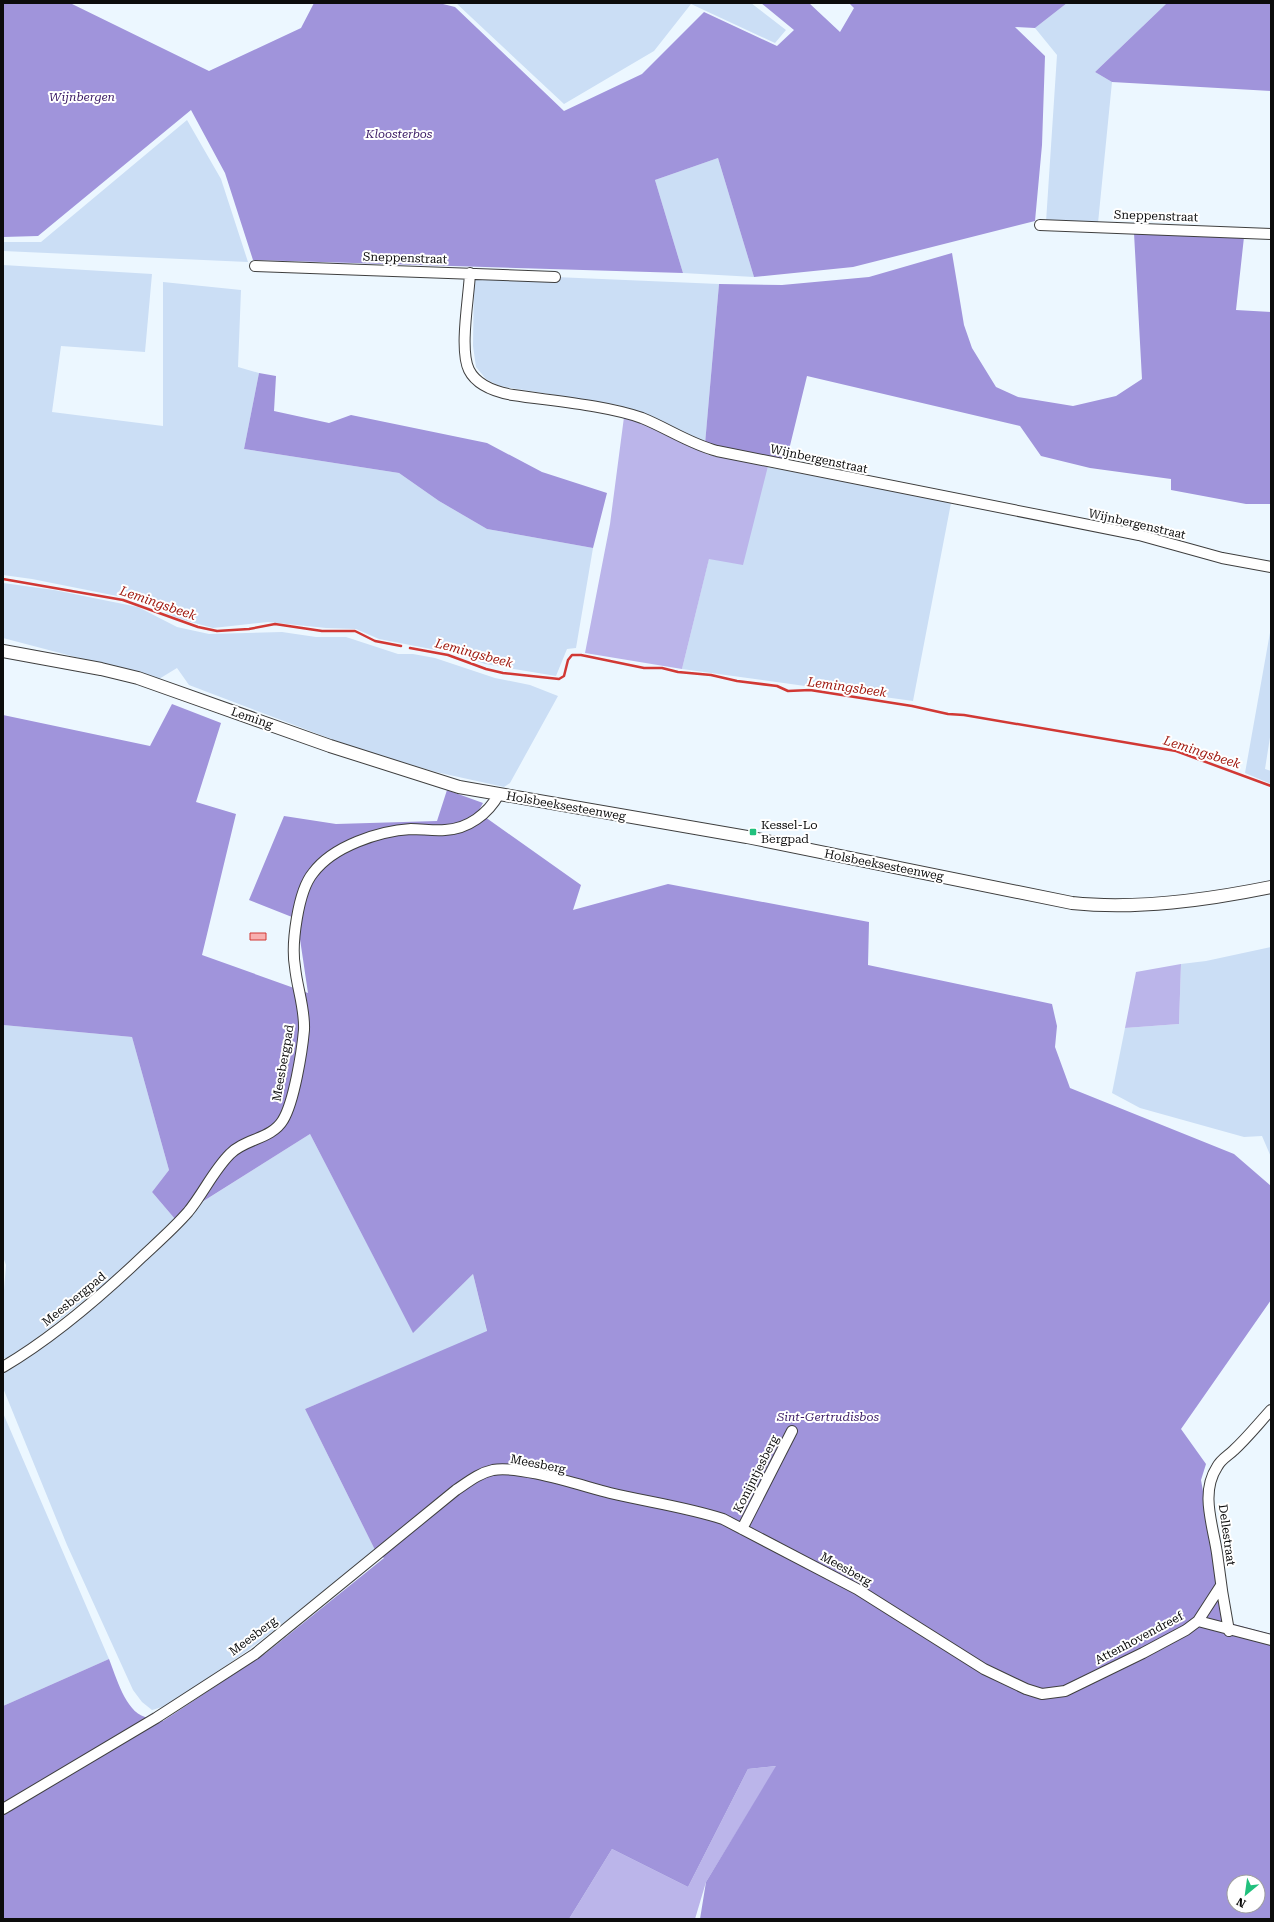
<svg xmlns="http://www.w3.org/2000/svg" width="1274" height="1922" font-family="'Roboto Serif',serif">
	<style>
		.farmland { fill: #cbdef5 }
		.green { fill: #bbb5ea }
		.forest { fill: #a094db; fill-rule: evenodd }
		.water { fill: #f8afaf; stroke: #d13834 }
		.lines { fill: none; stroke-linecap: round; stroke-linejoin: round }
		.stream { stroke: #d13834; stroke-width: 2.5 }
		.minor-casing { stroke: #3f3f3f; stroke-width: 12 }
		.tertiary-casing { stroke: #3f3f3f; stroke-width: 14 }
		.minor { stroke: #fff; stroke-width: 10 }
		.tertiary { stroke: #fff; stroke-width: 12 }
		.poi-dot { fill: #21c07d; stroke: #fff; stroke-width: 1.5 }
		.labels { text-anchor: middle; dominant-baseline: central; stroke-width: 4; stroke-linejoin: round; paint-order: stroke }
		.park-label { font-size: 12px; font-style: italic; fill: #3b1b65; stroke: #fff }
		.street-label { font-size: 12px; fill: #0c0c0c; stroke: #fff }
		.poi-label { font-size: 12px; fill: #0c0c0c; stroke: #fff; text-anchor: start }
		.water-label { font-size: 13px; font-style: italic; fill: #a11c13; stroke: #fff }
	</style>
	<rect width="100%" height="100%" fill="#ecf7ff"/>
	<path class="farmland" d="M456 3H751L786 30 775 43 691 4 654 51 564 104Z
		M1067 3H1167L1095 72 1112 82 1098 223 1046 222 1057 55 1035 28Z
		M187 120 221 179 248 262 3 251V242H41Z
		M718 158 754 277 683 273 655 180Z
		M3 265 152 274 145 352 61 346 52 412 163 426V282L241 290 238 367 259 373 244 449 399 473 439 501 487 529 593 548 576 648 567 649 556 676 485 664 457 654 379 639 356 629 326 628 268 622 213 628 180 619 137 600 32 579 3 575Z
		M555 277 719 284 705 444 664 422 618 405 499 386 486 379 476 367 473 346 474 278Z
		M733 460 951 503 913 701 682 669Z
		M3 583 54 590 138 607 177 627 209 634 282 632 316 637H346L398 654H413L435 658 495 678 530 685 558 696 510 783 504 787 436 772 360 750 189 685 177 668 159 679 3 638Z
		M1271 627V731L1265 769 1271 771V784L1245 773Z
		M1271 947V1157L1262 1136 1244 1137 1140 1108 1112 1093 1125 1028 1179 1024 1181 964 1206 961Z
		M3 1025 132 1037 169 1170 152 1192 175 1219 117 1274 12 1358H4L3 1356V1302L6 1265 3 1257Z
		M310 1134 413 1332 473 1274 487 1332 305 1409 376 1552 247 1651 169 1705 152 1710 142 1702 133 1690 67 1545 3 1388V1374L49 1343 196 1206Z
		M3 1413 109 1659 3 1706Z"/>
	<path class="green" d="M624 417 651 427 709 455 768 466 743 565 709 559 682 669 585 653 610 524Z
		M1181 964 1179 1024 1125 1028 1136 972Z
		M777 1766 706 1882 695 1919H569L612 1849 688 1887 748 1769Z"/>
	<path class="forest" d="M3 3H70L209 71 301 28 314 3H439L455 7 564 111 642 74 704 12 777 46 794 30 761 3H809L840 32 854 8 849 3H1067L1035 28 1015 27 1045 56 1042 145 1035 221 853 267 754 277 718 158 655 180 683 273 253 260 225 173 191 110 38 236 3 237Z
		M1167 3H1271V91L1112 82 1095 72Z
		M1134 233 1244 237 1236 310 1271 312V504H1246L1171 490V479L1090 468 1041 456 1020 426 807 376 786 462 705 444 719 284 782 285 869 277 952 253 964 325 972 348 996 387 1018 397 1073 406 1116 396 1142 379Z
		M259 373 276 376 274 411 329 423 351 415 487 443 542 472 607 493 593 548 487 529 439 501 399 473 244 449Z
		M172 704 221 723 196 802 236 814 202 955 308 993 297 919 249 900 284 816 336 824 437 821 447 790 483 803 478 812 581 885 573 910 668 884 869 922 868 965 1052 1004 1057 1026 1055 1047 1070 1088 1234 1154 1271 1186V1300L1181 1429 1206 1464 1201 1480 1226 1622 1271 1634V1919H700L706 1882 776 1766 748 1769 688 1887 612 1849 569 1919H3V1706L109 1659C116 1676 125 1711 145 1717 150 1719 157 1720 163 1721L266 1653 384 1558 376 1552 305 1409 487 1331 473 1274 413 1333 310 1134 175 1219 152 1192 169 1170 132 1037 3 1025V715L150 746ZM1234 1882H1258V1906H1234Z"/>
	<path class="water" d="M250 933H266V940H250Z"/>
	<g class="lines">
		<path class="stream" d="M3 579 123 600 198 627 217 631 249 629 275 624 322 631H355L375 641 401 646
			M410 648 448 655 486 669 503 673 559 679 564 676 568 660 572 655H581L644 668H662L678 672 711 675 737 681 777 686 788 691 810 690 912 706 948 714 964 715 1176 751 1271 786"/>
		<g class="minor-casing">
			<path id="minor" d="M1040 225 1271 234
				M255 266 555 277
				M470 273C469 297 459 350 469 370 477 386 496 392 513 395 552 401 605 405 642 418 667 428 690 444 717 451L1139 535 1222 558 1271 567
				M3 1367C54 1337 100 1297 142 1257 158 1242 174 1228 188 1212 203 1194 213 1171 230 1154 244 1139 272 1139 283 1120 294 1102 302 1052 304 1030 305 1008 297 988 295 967 291 944 298 891 313 873 333 846 379 831 411 829 422 829 434 831 445 830 468 829 488 814 499 794
				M742 1529 792 1431
				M1198 1621 1271 1640
				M1229 1631C1224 1605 1220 1579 1217 1553 1213 1525 1200 1493 1217 1467 1221 1459 1228 1456 1234 1450 1247 1438 1259 1423 1271 1410
				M3 1809 156 1718 255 1654 456 1490C468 1482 479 1473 493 1470 520 1465 582 1486 610 1493 648 1502 686 1507 723 1519L857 1589 984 1669 1026 1689 1042 1694 1065 1691 1143 1653 1186 1630 1198 1621 1220 1587"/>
		</g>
		<g class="tertiary-casing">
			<path id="tertiary" d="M3 651 101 669 138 678 330 746 459 787 747 837 1072 903C1137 910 1207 900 1271 887"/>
		</g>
		<use href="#minor" class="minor"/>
		<use href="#tertiary" class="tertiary"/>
	</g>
	<rect class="poi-dot" x="749" y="828" width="8" height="8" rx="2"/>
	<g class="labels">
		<g class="park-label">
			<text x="82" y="97">Wijnbergen</text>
			<text x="399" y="134">Kloosterbos</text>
			<text x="828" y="1417">Sint-Gertrudisbos</text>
		</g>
		<g class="street-label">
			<text transform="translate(1156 216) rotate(2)">Sneppenstraat</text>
			<text transform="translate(405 258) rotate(2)">Sneppenstraat</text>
			<text transform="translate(819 459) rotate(12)">Wijnbergenstraat</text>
			<text transform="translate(1137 524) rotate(13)">Wijnbergenstraat</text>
			<text transform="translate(252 718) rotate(19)">Leming</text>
			<text transform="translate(566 806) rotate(10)">Holsbeeksesteenweg</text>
			<text transform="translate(884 865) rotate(11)">Holsbeeksesteenweg</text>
			<text transform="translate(283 1063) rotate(-80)">Meesbergpad</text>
			<text transform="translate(74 1299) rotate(-39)">Meesbergpad</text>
			<text transform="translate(538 1464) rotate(11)">Meesberg</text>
			<text transform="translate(756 1474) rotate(-63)">Konijntjesberg</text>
			<text transform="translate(1227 1535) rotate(82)">Dellestraat</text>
			<text transform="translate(846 1569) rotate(29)">Meesberg</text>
			<text transform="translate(253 1636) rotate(-37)">Meesberg</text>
			<text transform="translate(1139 1638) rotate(-28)">Attenhovendreef</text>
		</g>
		<g class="poi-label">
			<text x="761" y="825">Kessel-Lo<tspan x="761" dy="14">Bergpad</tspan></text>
		</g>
		<g class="water-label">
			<text transform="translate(158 603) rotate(19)">Lemingsbeek</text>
			<text transform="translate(474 653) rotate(15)">Lemingsbeek</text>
			<text transform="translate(847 687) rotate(8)">Lemingsbeek</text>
			<text transform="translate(1202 752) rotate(18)">Lemingsbeek</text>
		</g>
	</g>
	<rect width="1274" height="1922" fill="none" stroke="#0c0c0c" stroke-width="8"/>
	<g transform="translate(1246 1894) rotate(209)"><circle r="19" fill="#ffffff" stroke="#9e9e9e"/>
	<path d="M0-3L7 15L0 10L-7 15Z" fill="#21c07d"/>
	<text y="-6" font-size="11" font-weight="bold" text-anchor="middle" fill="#0c0c0c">N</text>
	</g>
</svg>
